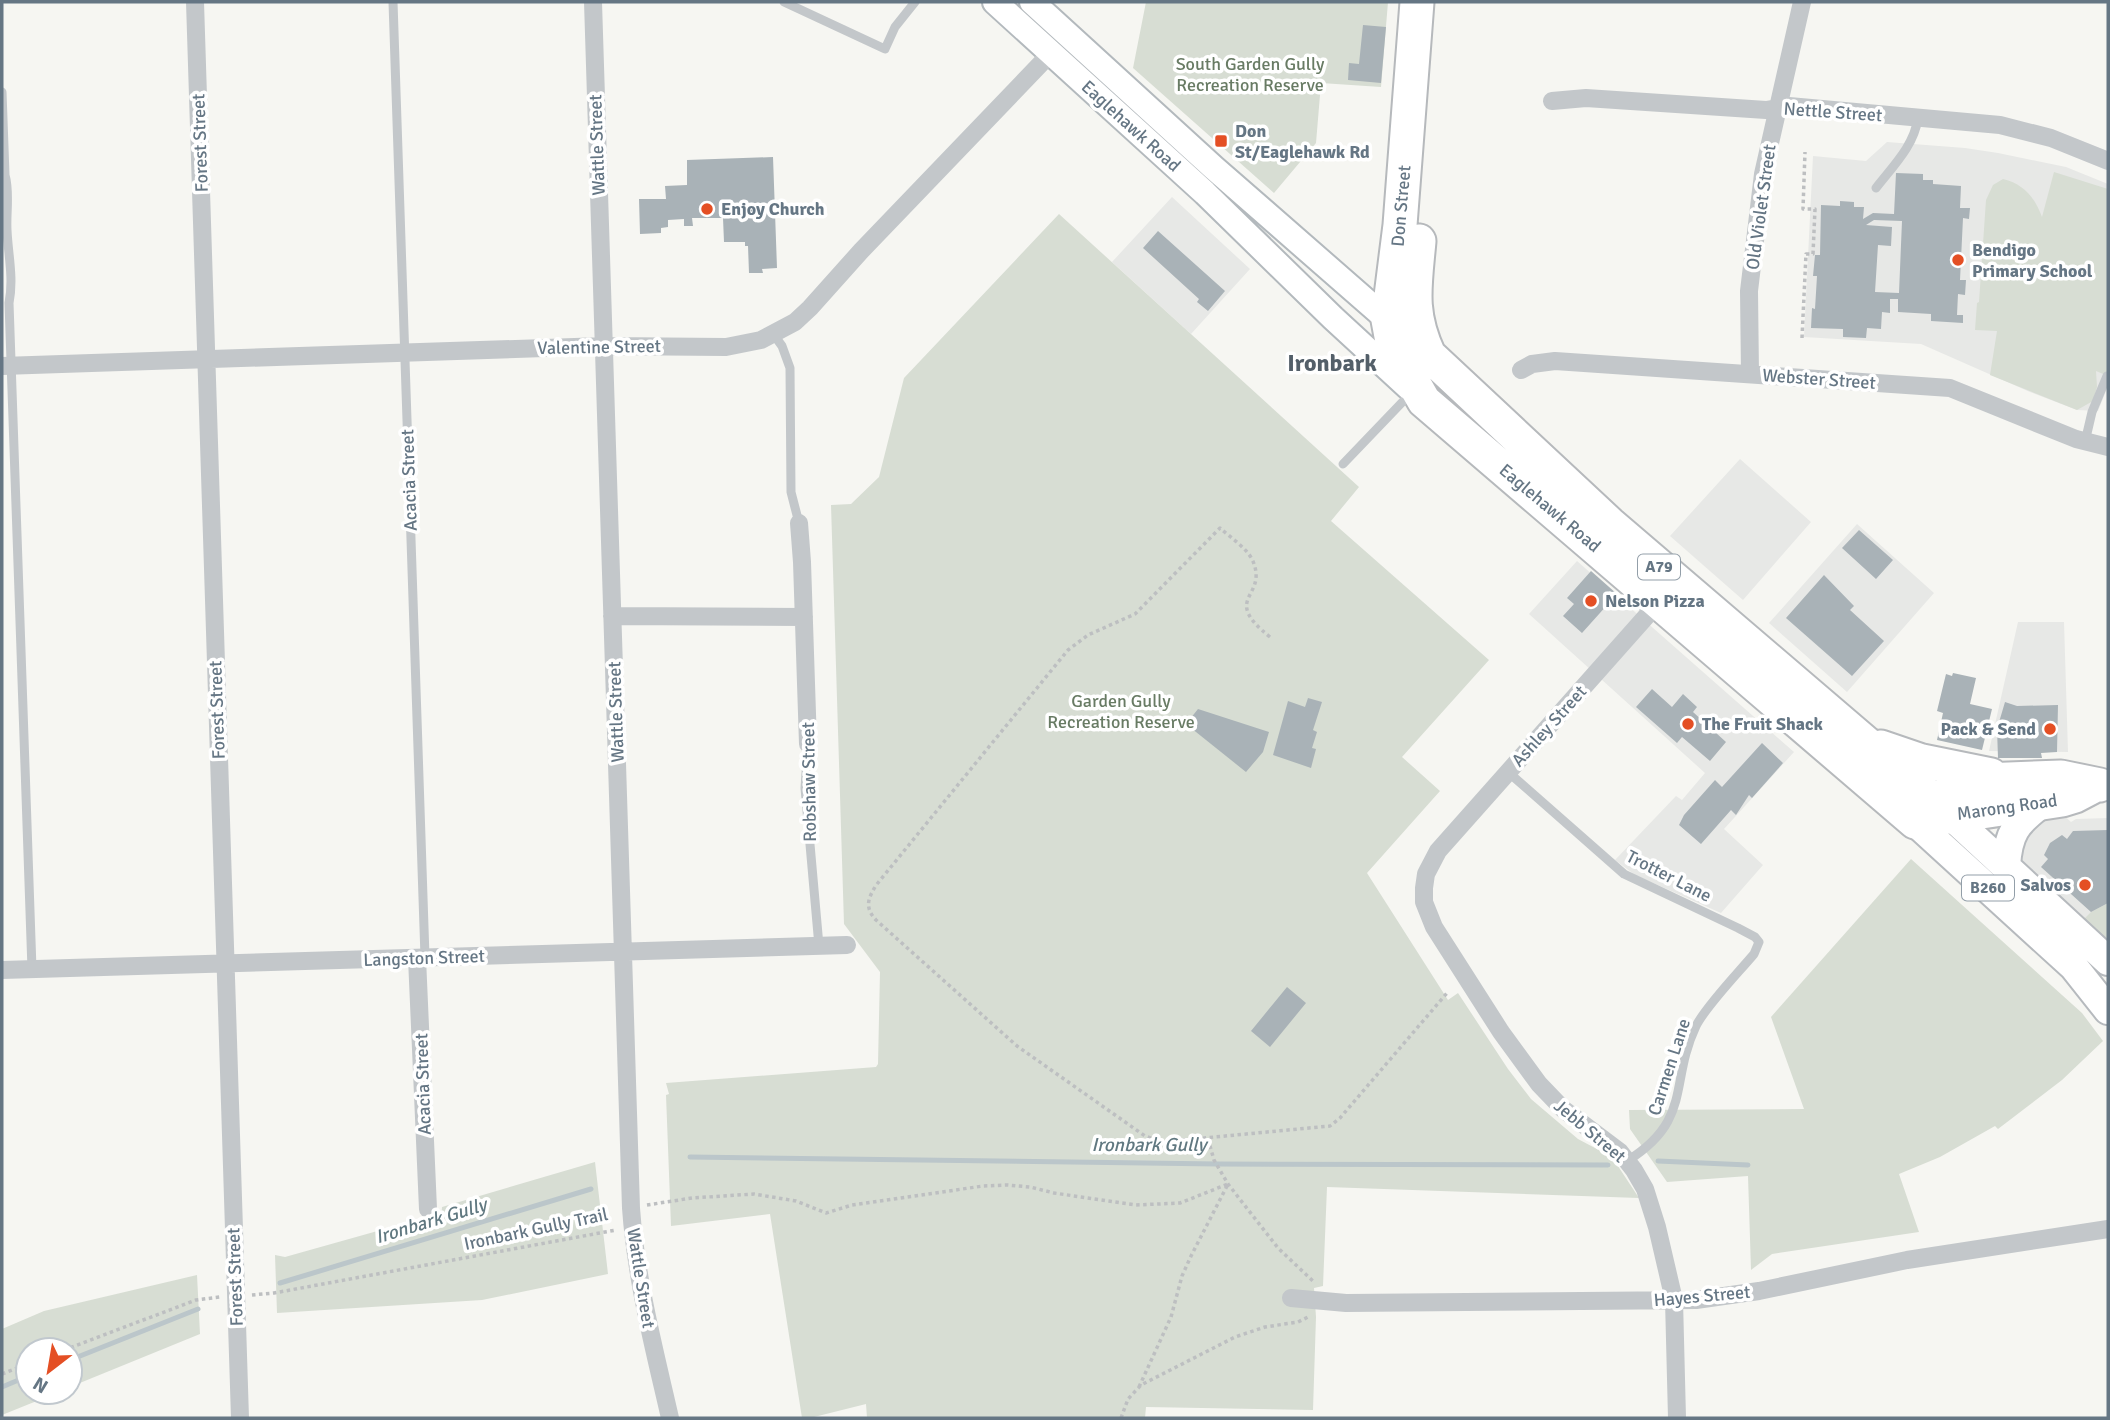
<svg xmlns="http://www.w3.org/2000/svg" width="2110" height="1420" font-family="Signika,sans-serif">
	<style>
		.built { fill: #e7e8e6 }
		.green { fill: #d7ddd3 }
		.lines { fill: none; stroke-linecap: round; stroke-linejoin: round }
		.stream { stroke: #bbc6ca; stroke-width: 5 }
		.building { fill: #a9b2b7; fill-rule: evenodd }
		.secondary-casing { stroke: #b3b9bd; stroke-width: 28 }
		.primary-casing { stroke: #b6babe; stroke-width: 32 }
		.highway-casing { stroke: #b6b9bc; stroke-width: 37 }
		.path { stroke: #bdbfc1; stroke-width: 3.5; stroke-dasharray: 3.5 3.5; stroke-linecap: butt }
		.lane { stroke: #c3c7ca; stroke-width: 9 }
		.street { stroke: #c3c7ca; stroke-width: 18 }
		.secondary { stroke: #fff; stroke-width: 24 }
		.primary { stroke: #fff; stroke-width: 28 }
		.highway { stroke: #fff; stroke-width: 33 }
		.poi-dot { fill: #e44f24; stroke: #fff; stroke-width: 2.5 }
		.labels { text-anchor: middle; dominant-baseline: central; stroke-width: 7; stroke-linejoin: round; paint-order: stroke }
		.shield { fill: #fff; stroke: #939fa9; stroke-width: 2 }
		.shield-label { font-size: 16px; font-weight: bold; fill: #657684 }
		.park-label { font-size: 18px; fill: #687b64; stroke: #fff }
		.street-label { font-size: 18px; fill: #657684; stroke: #fff }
		.poi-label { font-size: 18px; font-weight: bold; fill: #657684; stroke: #fff; text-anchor: start }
		.water-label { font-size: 19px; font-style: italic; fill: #607880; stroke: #fff }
		.district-label { font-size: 24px; font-weight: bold; fill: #535f69; stroke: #fff }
	</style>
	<rect width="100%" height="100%" fill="#f6f6f2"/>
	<path class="built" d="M1887 142 1965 148 1998 153 2066 167 2108 184V386L2098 411 2077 410 2030 392 1921 344 1804 337 1813 156 1866 161Z
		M1172 197 1250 269 1191 334 1112 262Z
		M1740 459 1811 522 1743 600 1670 536Z
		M1857 524 1934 593 1847 692 1769 623Z
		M1577 561 1794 752 1724 829 1763 865 1721 913 1635 875 1615 860 1676 796 1682 800 1705 773 1529 614Z
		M2018 622H2064L2068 752 1989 751Z
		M2057 809 2071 822 2076 819 2108 818V944L2017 862 2018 836Z"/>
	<path class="green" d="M1146 2H1388L1381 87 1321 83 1316 143 1274 193 1133 68Z
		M2054 172 2108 189V376L2096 371 2097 387 2093 401 2077 410 1990 375 1997 331 1975 330 1977 303 1979 302 1986 200 1993 185 2003 179C2024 184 2035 198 2042 217Z
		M1059 214 1359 487 1331 521 1489 660 1402 757 1440 791 1367 873 1448 1000 1458 993 1508 1069 1531 1099 1578 1139 1612 1157 1639 1198 1327 1187 1323 1286 1314 1288 1316 1317 1313 1410 1146 1407 1145 1418H867L866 1404 810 1418H802L770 1214 671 1226 666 1095 669 1094 666 1083 876 1067 878 1064 880 972 844 924 831 505 851 504 879 477 904 378Z
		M1911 859 2082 1013 2103 1041 2062 1080 1998 1129 1995 1126 1940 1157 1899 1174 1919 1232 1772 1254 1751 1270 1748 1176 1667 1182 1630 1129 1629 1110 1804 1109 1771 1017Z
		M2108 903V944L2082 921 2091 912Z
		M595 1162 608 1274 482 1300 277 1313 275 1255 285 1257 413 1221C427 1230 442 1226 442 1207Z
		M197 1275 200 1334 70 1387V1350H28V1392H59L2 1415V1329L44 1311Z"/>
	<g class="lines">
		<path class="stream" d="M690 1157 1218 1164 1608 1165
			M1658 1161 1748 1165
			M280 1283 591 1189
			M70 1360 198 1309
			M2 1387 28 1376"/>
	</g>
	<path class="building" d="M1363 25 1386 27 1381 83 1348 80 1349 63 1359 64Z
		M773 157 777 268 762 269 763 273H749L748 246H745V242H724L723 218H692L693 226H684V219L668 220V227L661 228V233L640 234 639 199H666L665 186 687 185V160Z
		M1896 173 1923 174V180H1933V184L1961 186 1960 208H1970L1969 219 1963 218 1960 280H1966L1965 295 1958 294 1957 315H1963V323L1931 321V314L1898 312V299H1890V313L1882 312 1881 329 1867 328 1866 338 1843 337V329L1811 328 1812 308 1815 309 1817 276H1813L1815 255H1820L1821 205 1840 206V201L1854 202V207H1864L1863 219 1873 213 1894 214ZM1874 220 1902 221 1899 293 1875 292 1878 245 1891 246 1892 227 1866 225Z
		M1158 231 1225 291 1208 311 1197 302 1199 299 1143 248Z
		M1859 530 1893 560 1876 579 1842 548Z
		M1591 571 1617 594 1582 633 1563 616 1574 604 1567 598Z
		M1824 575 1854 606 1850 610 1884 641 1852 676 1786 618Z
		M1953 673 1976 678 1970 704 1992 709 1982 750 1937 740 1943 713 1937 711 1946 674 1952 676Z
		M1652 689 1672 707 1683 694 1697 707 1693 712 1726 742 1710 761 1682 737 1677 743 1636 707Z
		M1308 698 1322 702 1313 730 1317 732 1312 748 1316 749 1311 768 1273 755 1288 701 1305 707Z
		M2005 702 2017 706 2058 705 2057 752 2041 753 2042 758H1998L1997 729Z
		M1198 709 1269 732 1263 752 1246 772 1186 724Z
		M1762 743 1783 763 1752 798 1749 795 1736 815 1731 810 1701 844 1679 825 1684 815 1715 780 1722 787Z
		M2108 830V903L2091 912 2041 867 2048 859 2044 855 2050 843 2062 835 2067 839 2073 831Z
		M1287 987 1306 1003 1270 1047 1251 1031Z"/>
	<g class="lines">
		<g class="secondary-casing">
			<path id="secondary" d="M995 2 1205 193 1333 318 1408 387
				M1032 2 1214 168 1388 320"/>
		</g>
		<g class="primary-casing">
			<path id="primary" d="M1950 815 2108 961
				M1915 822 2074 967 2108 1010
				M2006 866C2008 833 2016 823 2041 804"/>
		</g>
		<g class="highway-casing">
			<path id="highway" d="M1417 2 1400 225 1388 320 1393 347 1424 401 1915 822 2062 800 2075 796 2096 785
				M1419 241C1415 286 1409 312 1429 355
				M1388 320 1429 355 1610 524 1950 815
				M1881 747 1922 761 1991 775
				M1919 813 1953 789 1983 780 2061 777 2100 785"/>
		</g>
		<path class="path" d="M1802 338 1806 254H1813L1815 209H1803L1805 152
			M1270 637C1221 598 1266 598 1254 564 1250 550 1231 538 1220 528L1135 614 1088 635 1068 650 877 884C868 898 864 907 876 920L1017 1046 1145 1136 1162 1142 1330 1126 1340 1118 1447 993
			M1208 1139 1214 1160 1228 1184 1278 1248 1315 1283
			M647 1205 692 1198 754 1194 796 1201 826 1213 852 1205 983 1186 1007 1185 1030 1187 1054 1193 1136 1205 1180 1203 1228 1184
			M252 1295 274 1293 616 1230
			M64 1350 196 1300 220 1297
			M2 1374 28 1364
			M1139 1387 1171 1317 1182 1276 1191 1256 1227 1186
			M1121 1418 1128 1399 1141 1385 1235 1337 1265 1327 1298 1322 1308 1317"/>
		<path class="lane" d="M393 2 425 957
			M784 2 885 49 895 27 915 2
			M2 92 5 175C10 192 6 212 7 230 8 254 14 278 9 303L32 969
			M1876 188C1893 166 1914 146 1918 118
			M774 335 782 346 790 368 791 492 799 523
			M2085 442 2092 412 2107 376
			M1343 464 1412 392
			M808 744 805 788 819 946
			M1508 772 1624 874 1738 928 1755 937 1759 942 1754 954C1739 972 1706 1006 1696 1026 1669 1083 1693 1120 1627 1161"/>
		<path class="street" d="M195 2 240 1418
			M593 2 631 1208C636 1280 654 1348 670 1418
			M1552 101 1586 98 1766 110 1789 106 2000 125 2051 138 2108 161
			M2 366 604 346 726 347 761 340 795 322 810 308 861 251 1051 53
			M1521 370 1532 364 1555 361 1950 388 2076 439 2108 447
			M1750 374 1749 291 1763 174 1802 2
			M799 523 802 562 808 744
			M1659 602 1438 851 1426 874 1424 888V902L1434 927 1501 1032 1539 1084 1563 1109 1620 1152 1634 1170 1645 1189 1657 1227 1674 1300 1677 1418
			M612 616 804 617
			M417 958 428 1209
			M2 970 847 945
			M1291 1298 1346 1303 1696 1300 1759 1291 1907 1260 2108 1229"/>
		<use href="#secondary" class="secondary"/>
		<use href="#primary" class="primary"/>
		<use href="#highway" class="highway"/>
	</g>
	<g class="poi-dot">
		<rect x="1214" y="134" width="14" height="14" rx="3.5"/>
		<circle cx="707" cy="209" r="7"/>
		<circle cx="1958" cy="260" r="7"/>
		<circle cx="1591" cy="601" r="7"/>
		<circle cx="1688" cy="724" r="7"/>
		<circle cx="2050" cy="729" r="7"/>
		<circle cx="2085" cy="885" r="7"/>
	</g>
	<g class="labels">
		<g class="shield">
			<rect x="1638" y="554.5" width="42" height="25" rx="5"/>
			<rect x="1962" y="875.5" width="52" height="25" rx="5"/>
		</g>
		<g class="shield-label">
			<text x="1659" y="567">A79</text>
			<text x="1988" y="888">B260</text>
		</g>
		<g class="park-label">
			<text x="1250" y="64">South Garden Gully<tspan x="1250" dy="21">Recreation Reserve</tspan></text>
			<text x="1121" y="701">Garden Gully<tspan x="1121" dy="21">Recreation Reserve</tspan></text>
		</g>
		<g class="street-label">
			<text transform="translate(1833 112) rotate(4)">Nettle Street</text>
			<text transform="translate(1131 126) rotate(42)">Eaglehawk Road</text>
			<text transform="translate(200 143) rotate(-92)">Forest Street</text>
			<text transform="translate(597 145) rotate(-92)">Wattle Street</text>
			<text transform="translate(1401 206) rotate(-85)">Don Street</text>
			<text transform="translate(1761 207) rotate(-82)">Old Violet Street</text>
			<text transform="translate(599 347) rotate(-1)">Valentine Street</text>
			<text transform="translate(1819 379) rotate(4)">Webster Street</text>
			<text transform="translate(409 480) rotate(-92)">Acacia Street</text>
			<text transform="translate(1550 508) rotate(40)">Eaglehawk Road</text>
			<text transform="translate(217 710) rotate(-92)">Forest Street</text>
			<text transform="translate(616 712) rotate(-92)">Wattle Street</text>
			<text transform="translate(1549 726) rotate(-48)">Ashley Street</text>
			<text transform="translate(809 782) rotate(-91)">Robshaw Street</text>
			<text transform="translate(2007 807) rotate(-8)">Marong Road</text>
			<text transform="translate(1669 876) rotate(27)">Trotter Lane</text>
			<text transform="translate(424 958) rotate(-2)">Langston Street</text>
			<text transform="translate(1669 1067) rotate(-72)">Carmen Lane</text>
			<text transform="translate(423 1084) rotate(-92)">Acacia Street</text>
			<text transform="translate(1590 1131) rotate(40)">Jebb Street</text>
			<text transform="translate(536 1229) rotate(-12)">Ironbark Gully Trail</text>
			<text transform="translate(235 1277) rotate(-92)">Forest Street</text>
			<text transform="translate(641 1278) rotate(81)">Wattle Street</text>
			<text transform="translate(1702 1296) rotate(-5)">Hayes Street</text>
		</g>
		<g class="poi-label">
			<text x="1235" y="131">Don<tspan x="1235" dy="21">St/Eaglehawk Rd</tspan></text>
			<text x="721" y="209">Enjoy Church</text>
			<text x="1972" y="250">Bendigo<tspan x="1972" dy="21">Primary School</tspan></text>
			<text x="1605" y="601">Nelson Pizza</text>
			<text x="1702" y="724">The Fruit Shack</text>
			<text x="2036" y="729" text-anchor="end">Pack &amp; Send</text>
			<text x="2071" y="885" text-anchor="end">Salvos</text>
		</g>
		<g class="water-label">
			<text x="1149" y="1145">Ironbark Gully</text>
			<text transform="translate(431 1221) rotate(-17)">Ironbark Gully</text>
		</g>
		<g class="district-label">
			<text x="1332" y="363">Ironbark</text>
		</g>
	</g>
	<rect width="2110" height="1420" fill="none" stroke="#657684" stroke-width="7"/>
	<g transform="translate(49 1371) rotate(211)"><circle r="33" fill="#ffffff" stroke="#c1c8ce" stroke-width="2"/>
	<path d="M0-5L12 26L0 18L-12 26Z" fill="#e44f24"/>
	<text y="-10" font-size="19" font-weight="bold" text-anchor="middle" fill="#657684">N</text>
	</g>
</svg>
